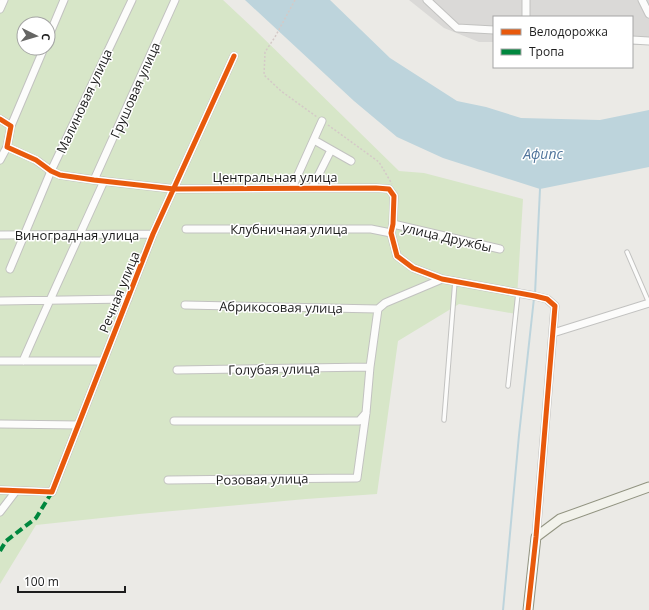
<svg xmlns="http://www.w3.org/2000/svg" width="649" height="610" font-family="'Open Sans',sans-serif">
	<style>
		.residential { fill: #dad9d7 }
		.grass { fill: #d7e6c8; fill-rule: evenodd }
		.water { fill: #bdd4dc }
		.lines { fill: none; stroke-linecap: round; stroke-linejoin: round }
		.stream { stroke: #bdd4dc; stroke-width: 2 }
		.lane-casing { stroke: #c2c2c0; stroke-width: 5.5 }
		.street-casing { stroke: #c2c2c0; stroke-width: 9 }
		.secondary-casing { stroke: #919380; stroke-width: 11 }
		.path { stroke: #d4c9c7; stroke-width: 1.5; stroke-dasharray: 2 2; stroke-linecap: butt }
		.lane { stroke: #fcfcfb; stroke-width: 3.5 }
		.street { stroke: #fcfcfb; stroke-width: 7 }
		.secondary { stroke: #f2f2eb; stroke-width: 9 }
		.quiet { stroke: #00873e; stroke-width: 4; stroke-dasharray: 8 4; stroke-linecap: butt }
		.cycleway-casing { stroke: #fff; stroke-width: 8 }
		.cycleway { stroke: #e8590c; stroke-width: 5 }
		.labels { text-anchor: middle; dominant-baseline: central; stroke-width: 3; stroke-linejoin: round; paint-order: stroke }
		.street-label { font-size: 13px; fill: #1d1d1d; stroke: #fff }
		.water-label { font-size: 14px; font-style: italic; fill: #51759c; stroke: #fff }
	</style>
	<rect width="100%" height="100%" fill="#ebeae6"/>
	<path class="residential" d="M409 0H649V45H632V17H494V42H479L444 28Z"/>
	<path class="grass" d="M0 0H223L254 29 399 171 424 173 523 199 516 314 459 304 398 341 377 494 306 499 139 514 36 525 0 584ZM24 24H48V48H24Z"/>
	<path class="water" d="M245 0H330L390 58 457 101 486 107 521 118 600 120 649 110V167L540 189 443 158 397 137 354 101Z"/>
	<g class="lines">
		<path class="stream" d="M535 294 540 189
			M503 610 519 435 534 298"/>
		<g class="lane-casing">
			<path id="lane" d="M627 252 649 303
				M508 386 518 293
				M444 420 455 281"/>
		</g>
		<g class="street-casing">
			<path id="street" d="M427 0 457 28 494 30
				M642 0 649 14
				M0 9 4 0
				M526 17V0
				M48 38 64 0
				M632 40 649 41
				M0 119 11 126 7 147 36 160 51 171 60 175 94 180 174 189 376 188 389 189 394 196 393 224 391 233 397 256 413 268 442 279 535 296 547 299 555 306 536 537
				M11 126 44 48
				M314 140 351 161
				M0 160 7 147
				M94 180 175 0
				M292 188 322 121
				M312 188 331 150
				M393 224 500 249
				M186 229H371L391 233
				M0 235 153 234
				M10 269 51 171 132 0
				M0 301 128 299
				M185 305 378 309
				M553 333 649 303
				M0 361H103
				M23 361C49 301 77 241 104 181
				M177 370 370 367
				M174 421H359L366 413
				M0 424 79 425
				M168 480 357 478 366 413 370 367 378 309 385 303 442 279
				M0 490 52 492 153 234 234 56
				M0 512 16 491"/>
		</g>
		<g class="secondary-casing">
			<path id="secondary" d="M528 610 536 537 560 519 649 487"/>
		</g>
		<path class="path" d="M295 0 275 37 265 52 264 75 281 91 317 117
			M328 125 379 162 392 184"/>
		<use href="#lane" class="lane"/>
		<use href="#street" class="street"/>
		<use href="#secondary" class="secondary"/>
		<path class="quiet" d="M0 551 6 541 36 518 52 492"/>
		<g class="cycleway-casing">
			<path id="cycleway" d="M0 119 11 126 7 147 36 160 51 171 60 175 94 180 174 189 376 188 389 189 394 196 393 224 391 233 397 256 413 268 442 279 535 296 547 299 555 306 536 537 528 610
				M0 490 52 492 153 234 234 56"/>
		</g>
		<use href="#cycleway" class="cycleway"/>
	</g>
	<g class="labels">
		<g class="street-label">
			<text transform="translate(135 90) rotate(-66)">Грушовая улица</text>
			<text transform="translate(84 101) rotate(-65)">Малиновая улица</text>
			<text x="275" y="177">Центральная улица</text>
			<text x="289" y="229">Клубничная улица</text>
			<text x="77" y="235">Виноградная улица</text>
			<text transform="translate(447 237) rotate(13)">улица Дружбы</text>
			<text transform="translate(119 292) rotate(-68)">Речная улица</text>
			<text transform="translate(281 307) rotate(1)">Абрикосовая улица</text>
			<text transform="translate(274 369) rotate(-1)">Голубая улица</text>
			<text transform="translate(262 479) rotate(-1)">Розовая улица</text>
		</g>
		<g class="water-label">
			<text x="543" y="153">Афипс</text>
		</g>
	</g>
	<rect x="493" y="16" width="140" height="52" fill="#ffffff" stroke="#a5a5a5"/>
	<rect x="501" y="29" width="20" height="6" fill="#e8590c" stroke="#a5a5a5"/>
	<text x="529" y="36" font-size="12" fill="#1d1d1d">Велодорожка</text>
	<rect x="501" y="49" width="20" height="6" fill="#00873e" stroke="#a5a5a5"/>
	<text x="529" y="56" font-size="12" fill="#1d1d1d">Тропа</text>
	<g transform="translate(36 36) rotate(95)"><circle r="19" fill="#ffffff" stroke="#a5a5a5"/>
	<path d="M0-3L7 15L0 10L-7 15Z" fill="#656563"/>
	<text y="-6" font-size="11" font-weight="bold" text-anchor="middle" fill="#1d1d1d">С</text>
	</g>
	<path d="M18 586v6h107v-6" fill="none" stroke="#1d1d1d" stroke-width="2"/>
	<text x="24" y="586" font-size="12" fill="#1d1d1d" stroke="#ffffff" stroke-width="3" paint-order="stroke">100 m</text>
</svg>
